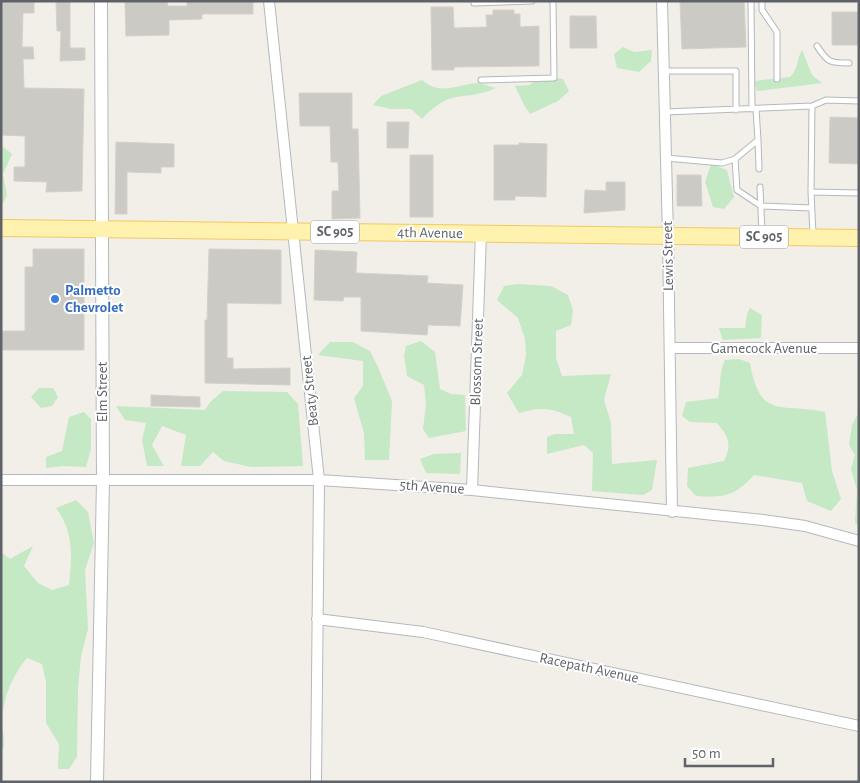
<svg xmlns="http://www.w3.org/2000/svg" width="860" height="783" font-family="'Alegreya Sans',sans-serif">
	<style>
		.green { fill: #c5e8c5 }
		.building { fill: #cccac5; stroke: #d6d1c6 }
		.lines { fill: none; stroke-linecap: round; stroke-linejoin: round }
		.service-casing { stroke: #b5b8bc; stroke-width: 7 }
		.minor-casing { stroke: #b5b8bc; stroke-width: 12 }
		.tertiary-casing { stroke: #b5b8bc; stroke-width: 14 }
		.primary-casing { stroke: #f2c960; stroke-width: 18 }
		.service { stroke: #fff; stroke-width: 5 }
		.minor { stroke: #fff; stroke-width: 10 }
		.tertiary { stroke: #fff; stroke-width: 12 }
		.primary { stroke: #fff2af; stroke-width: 16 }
		.shop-dot { fill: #3f7fe0; stroke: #fff; stroke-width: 2 }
		.labels { text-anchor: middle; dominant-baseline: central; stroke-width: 4; stroke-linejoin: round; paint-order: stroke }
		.shield { fill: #fff; stroke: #8f9295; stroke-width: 1 }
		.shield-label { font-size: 14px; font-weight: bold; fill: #5f6368 }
		.street-label { font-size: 15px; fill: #5f6368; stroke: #fff }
		.shop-label { font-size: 15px; font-weight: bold; fill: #366cbe; stroke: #fff; text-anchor: start }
	</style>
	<rect width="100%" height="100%" fill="#f1efe8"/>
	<path class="green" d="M623 47 634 52 652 50 651 61 639 72 617 68 614 54Z
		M802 50 812 75 822 83 757 91 754 81 790 77C799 68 796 60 802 50Z
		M544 76 563 79 569 91 558 101 530 114 524 105 515 86 529 85Z
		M422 80C440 96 456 85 477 83 483 83 490 87 496 88 462 103 453 86 422 119L411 109H391L373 105 381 96Z
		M1 145 12 154 3 174 7 195 1 208Z
		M711 164 727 170 734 197 724 209 713 207 705 182Z
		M517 284 551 286 568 295 573 310 571 325 556 331V358L562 376 611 374 604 400 611 423 612 464 657 460 652 490 643 495 592 491 593 453 584 445 547 454V437L555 434H574L571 417C550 407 541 407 519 413L507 393 522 375 526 356 525 339 518 318 497 300 504 286Z
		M750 308 762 315 761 338 723 340 719 328H745L747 314Z
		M421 341 435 352 440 389 451 394 465 395 466 431 429 438 423 429 426 404 424 385 407 376 404 356 406 346Z
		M330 342H353L370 351 378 367 392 401 389 460H365L364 433 354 398 363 386V361L318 355Z
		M739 359 750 363C760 421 781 402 825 412L832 471 841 499 831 511 807 501 802 483 754 475C735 496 724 498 696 496L687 486 688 468 724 461C732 445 729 437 717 423L690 422 682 416 686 402 718 398C721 384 719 372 725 360Z
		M859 368V526L855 523 857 490 851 469 855 455 849 445 852 425 858 414Z
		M39 388H53L58 397 52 406 41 408 31 397Z
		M223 391 287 392 298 404 303 466 251 467 224 461 213 452 200 466H181L186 435 162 426 152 445 164 466H147L142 440 146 423 125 420 116 406 205 410 210 402Z
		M84 412 91 419V449L86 467 63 466 46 468V457L62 451 69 417Z
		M461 453 460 474 426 473 420 459 434 454Z
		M76 500 88 512 94 543 85 570 88 629 81 656 78 688 77 757 69 769H58L59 744 46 723V682L42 664 27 658C12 676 4 696 2 719 1 730 8 743 1 753V552L10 559 33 546 24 566 38 583 52 590 69 585C72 556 74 532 56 508Z"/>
	<path class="building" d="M1 1H34V13H23L22 47H33L34 59H23L24 88 84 89 82 191 46 192 47 182 14 181V167H25V136L1 135Z
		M56 1H70V48H85V60L60 61 61 31H57Z
		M167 1 168 6H187V1H253V14H202V19L169 20V35L126 36 125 2Z
		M680 1H744L746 47 682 49Z
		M431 7H453L454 28 487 27 486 15H493V10H514V14H520V27L539 26V66L454 67V70H432Z
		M832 12H859V45H832Z
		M570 16H596L597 48H570Z
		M299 93H352V129H358L360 218 332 219V191H339L338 162H331L330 126H300Z
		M830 117 859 118V164L829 163Z
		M387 122H409L408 148H387Z
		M116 142 174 144V167H161V173L127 172V214H115Z
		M519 143 547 144 546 197 515 196V200H494V145H519Z
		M410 155H433V217H410Z
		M677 175H701L702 206H677Z
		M606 182H625V210L584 213 585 190 606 191Z
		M33 249H84V350H1V331H25V267H33Z
		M209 249 281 250V304L227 303V358H233V369L290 368V385L205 383V320H207Z
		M315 250 357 252 356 273 428 276 427 283 463 285 460 326 428 325 427 335 361 331V297H344L343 301 314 300Z
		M151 395 200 397V407L151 406Z"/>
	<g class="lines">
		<g class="service-casing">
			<path id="service" d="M474 1V3L532 1
				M751 1 752 109
				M762 1V10L777 32V79
				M817 46C828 63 830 63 849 63
				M664 71H736V110
				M481 80 554 78 553 1
				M812 106 811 192 859 193
				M665 112 812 106 826 100 859 101
				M758 140 759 169
				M666 158 722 163 735 159 758 140 756 109
				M735 159 737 190 761 206 811 208
				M760 187 762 234
				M811 192 813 234"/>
		</g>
		<g class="minor-casing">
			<path id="minor" d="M269 1 319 480 316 782
				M662 1 668 236 672 512
				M670 348H859
				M1 480H319L472 490 763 520 805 526 859 541
				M472 490 481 233
				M317 619 423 632 859 726"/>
		</g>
		<g class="tertiary-casing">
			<path id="tertiary" d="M97 782 103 481 101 1"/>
		</g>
		<g class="primary-casing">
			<path id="primary" d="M1 228 859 238"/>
		</g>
		<use href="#service" class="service"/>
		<use href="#minor" class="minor"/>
		<use href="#tertiary" class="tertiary"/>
		<use href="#primary" class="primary"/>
	</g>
	<circle class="shop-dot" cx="55" cy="299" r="5"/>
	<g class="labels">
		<g class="shield">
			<rect x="311" y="220.5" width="48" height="23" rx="4"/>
			<rect x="740" y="225.5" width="48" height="23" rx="4"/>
		</g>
		<g class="shield-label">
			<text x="335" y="232">SC 905</text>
			<text x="764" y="237">SC 905</text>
		</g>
		<g class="street-label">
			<text transform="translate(430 233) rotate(1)">4th Avenue</text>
			<text transform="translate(668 256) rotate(-91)">Lewis Street</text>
			<text x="764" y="348">Gamecock Avenue</text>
			<text transform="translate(477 362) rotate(-88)">Blossom Street</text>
			<text transform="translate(310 391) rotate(-96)">Beaty Street</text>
			<text transform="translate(102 392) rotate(-90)">Elm Street</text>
			<text transform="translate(432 487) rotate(4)">5th Avenue</text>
			<text transform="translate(589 668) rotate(12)">Racepath Avenue</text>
		</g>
		<g class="shop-label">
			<text x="65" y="290">Palmetto<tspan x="65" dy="17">Chevrolet</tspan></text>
		</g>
	</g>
	<rect width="860" height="783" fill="none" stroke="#5f6368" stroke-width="5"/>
	<path d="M685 758v8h88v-8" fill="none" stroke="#5f6368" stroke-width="2.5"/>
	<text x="692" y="758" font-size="15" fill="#5f6368" stroke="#ffffff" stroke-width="4" paint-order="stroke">50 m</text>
</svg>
